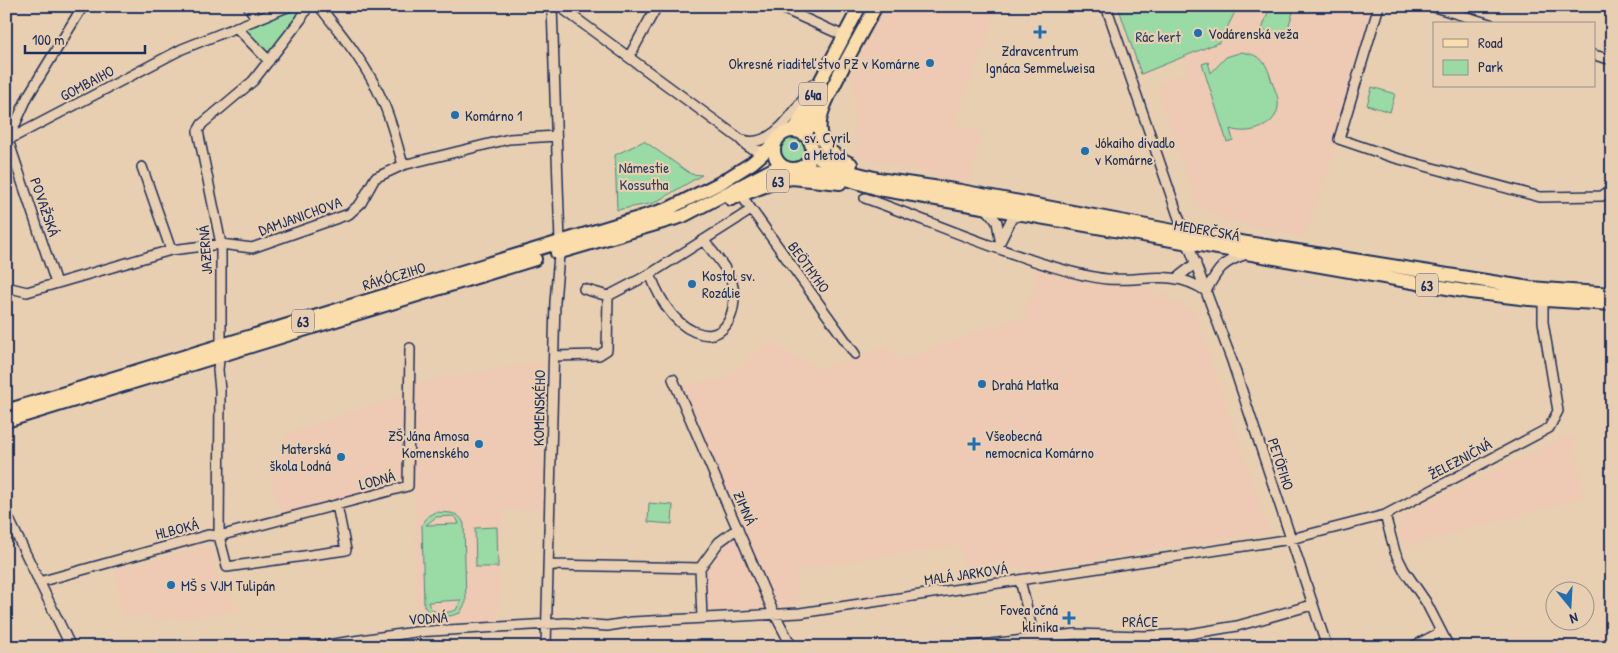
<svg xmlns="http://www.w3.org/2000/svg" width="1618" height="653" font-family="'Patrick Hand',sans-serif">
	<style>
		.built { fill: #eec9b3 }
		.green { fill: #9adaa4; stroke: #5a8481; fill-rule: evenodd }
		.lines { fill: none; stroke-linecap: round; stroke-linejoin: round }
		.minor-casing { stroke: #1b2f5e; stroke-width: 12 }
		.primary-casing { stroke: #1b2f5e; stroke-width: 16 }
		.minor { stroke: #e9cfb1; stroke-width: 9 }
		.primary { stroke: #faddab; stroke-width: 12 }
		.poi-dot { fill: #1f6fb2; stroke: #e9cfb1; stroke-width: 2 }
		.labels { text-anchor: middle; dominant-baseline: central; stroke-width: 4.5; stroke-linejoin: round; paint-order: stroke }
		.shield { fill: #e9cfb1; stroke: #595f77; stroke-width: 1 }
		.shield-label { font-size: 14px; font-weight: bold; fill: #1b2f5e }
		.poi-label { font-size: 15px; fill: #1b2f5e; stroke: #e9cfb1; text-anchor: start }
		.park-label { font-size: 15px; fill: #284065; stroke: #e9cfb1 }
		.street-label { font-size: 15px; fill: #1b2f5e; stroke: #e9cfb1 }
	</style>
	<rect width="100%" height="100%" fill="#e9cfb1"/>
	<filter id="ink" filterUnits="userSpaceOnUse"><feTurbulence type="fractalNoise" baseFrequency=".02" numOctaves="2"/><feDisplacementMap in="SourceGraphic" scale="10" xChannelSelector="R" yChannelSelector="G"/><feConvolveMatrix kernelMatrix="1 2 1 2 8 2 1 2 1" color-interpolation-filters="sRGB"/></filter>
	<g filter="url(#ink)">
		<path class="built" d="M6 6H74L71 10 66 11H6Z
			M877 6H999L954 123 981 133 969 183 855 156 854 71Z
			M1238 6H1379L1339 139 1304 238 1228 220 1205 210 1196 203 1156 84 1188 73 1183 57 1220 42Z
			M1039 270 1091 283 1151 288V298H1162V292H1168V301H1174V305H1180L1181 299 1185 308 1192 306 1270 533 1141 550 1027 571 1023 565 1013 569 1012 574 1005 558 965 568 958 545 796 569 798 606 785 607 775 605 683 385 725 380 768 341 819 370 888 347 897 361 1015 319 1021 321Z
			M544 362 543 510 502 509 498 621 416 625 414 383Z
			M405 395 403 483 281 515 270 479 286 435Z
			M1573 436 1584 497 1404 547 1400 526 1402 516 1565 437Z
			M732 533 767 607 704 609 703 567Z
			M209 547 216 574 238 610 184 619 174 617 154 620 153 613 121 617 116 570Z"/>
		<path class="green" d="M297 6H304L269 55 242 28Z
			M1118 6H1238L1220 42 1141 74Z
			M1270 6H1295L1285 37 1262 30Z
			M1242 52C1263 56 1266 62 1272 82 1274 88 1278 95 1278 101 1281 126 1249 136 1230 129L1233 140 1227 142 1202 64 1208 62 1211 73 1226 57Z
			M1372 87 1395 94 1390 112 1367 105Z
			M777 150a16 16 0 1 1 32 0a16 16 0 1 1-32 0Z
			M644 141 691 174 702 175 654 203 617 210 615 155Z
			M649 503 673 505 672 524 648 522Z
			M435 512C449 513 459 511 464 524L466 602 460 613C447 618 432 619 424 606L422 525 428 516ZM453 516 457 519 459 524 426 525 436 517ZM461 600 456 610C445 614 431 615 428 602Z
			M497 527 498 567H476L475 528Z"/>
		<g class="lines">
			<g class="minor-casing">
				<path id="minor" d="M248 6 257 19
					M308 6 301 19 253 81 202 124 198 131 221 244V339L218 370 220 390 219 536 227 567 346 550 337 505
					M319 6C343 36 368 67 383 102 392 122 397 144 403 165
					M559 6 740 139C747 147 753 151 764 151
					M777 6 844 36
					M1106 6 1184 233 1232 361 1327 647
					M1379 6 1339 139 1392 157 1540 197 1602 196 1612 189
					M1431 6 1490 24
					M236 27 269 61
					M1594 55 1612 60
					M629 57 657 6
					M8 140 28 96 83 6
					M8 140 56 283
					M743 140C773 150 799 105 813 84
					M6 141 182 49 290 6
					M142 167 171 250
					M741 195 855 354
					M865 198C926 220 985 246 1047 265 1067 271 1086 277 1107 279 1144 282 1172 268 1206 291
					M986 208 997 222 1000 239
					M997 248 1012 218 1022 215
					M650 274C659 298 674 328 702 334 731 340 739 301 731 280 726 266 714 254 705 242
					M1178 277 1196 263
					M6 287 27 292 171 250 221 244 252 248 349 214 361 203 375 178 403 165 509 139 556 136
					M584 289 608 296
					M1206 291C1218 269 1222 262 1247 254
					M608 296 650 274 751 210
					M554 356 599 355 607 350 608 296
					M673 379 772 609 792 647
					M6 513 71 647
					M1385 515 1395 552 1404 570 1426 602 1449 647
					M550 565 700 568 719 542 738 528
					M700 568 702 618
					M1020 580 1034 637
					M39 582 208 535 219 536 408 486 410 348
					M313 647 415 632 566 623 607 626 632 622 800 613 1291 539 1385 515 1549 428 1558 411 1543 322V300L1547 297
					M546 647 555 302 560 243 552 6
					M964 647 1075 634 1144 636 1189 634 1237 626 1312 605
					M1412 647 1441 632"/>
			</g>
			<g class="primary-casing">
				<path id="primary" d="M843 67C824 107 798 140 851 164
					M839 74 876 6
					M794 131 860 6
					M774 150a19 19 0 1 1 38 0a19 19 0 1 1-38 0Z
					M805 135 820 107
					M812 154 847 171 878 179 961 191 1184 233 1530 288 1612 294
					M801 168 817 170 879 189 1470 292 1529 299 1612 304
					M731 199 780 180 792 178 840 183
					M557 253 683 216 781 165
					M6 411 668 209 720 183 752 163 776 142
					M6 421 535 259"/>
			</g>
			<use href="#minor" class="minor"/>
			<use href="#primary" class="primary"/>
		</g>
	</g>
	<g class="poi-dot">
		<path d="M1037.5 24.5h5v5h5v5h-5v5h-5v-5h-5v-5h5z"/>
		<circle cx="1198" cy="33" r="5"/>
		<circle cx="930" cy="63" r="5"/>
		<circle cx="455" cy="115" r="5"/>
		<circle cx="794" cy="146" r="5"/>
		<circle cx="1085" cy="151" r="5"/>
		<circle cx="692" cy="284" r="5"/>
		<circle cx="982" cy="384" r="5"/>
		<circle cx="479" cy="444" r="5"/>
		<path d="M971.5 436.5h5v5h5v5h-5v5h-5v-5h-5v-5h5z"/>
		<circle cx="341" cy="457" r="5"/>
		<circle cx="171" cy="585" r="5"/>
		<path d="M1066.5 610.5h5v5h5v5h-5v5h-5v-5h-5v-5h5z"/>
	</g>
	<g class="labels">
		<g class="shield">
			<rect x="799" y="82.5" width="28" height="23" rx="4"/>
			<rect x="767" y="169.5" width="22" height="23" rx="4"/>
			<rect x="1416" y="273.5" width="22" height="23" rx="4"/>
			<rect x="292" y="309.5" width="22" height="23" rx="4"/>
		</g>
		<g class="shield-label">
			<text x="813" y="94">64a</text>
			<text x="778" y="181">63</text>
			<text x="1427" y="285">63</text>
			<text x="303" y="321">63</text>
		</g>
		<g class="poi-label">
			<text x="1208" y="33">Vodárenská veža</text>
			<text x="1040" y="50" text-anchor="middle">Zdravcentrum<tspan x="1040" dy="17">Ignáca Semmelweisa</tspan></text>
			<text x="920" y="63" text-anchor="end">Okresné riaditeľstvo PZ v Komárne</text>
			<text x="465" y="115">Komárno 1</text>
			<text x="804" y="137">sv. Cyril<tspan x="804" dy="17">a Metod</tspan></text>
			<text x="1095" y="142">Jókaiho divadlo<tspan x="1095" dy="17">v Komárne</tspan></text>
			<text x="702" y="275">Kostol sv.<tspan x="702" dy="17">Rozálie</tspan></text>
			<text x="992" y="384">Drahá Matka</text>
			<text x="469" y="435" text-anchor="end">ZŠ Jána Amosa<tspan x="469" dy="17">Komenského</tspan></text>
			<text x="985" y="435">Všeobecná<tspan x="985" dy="17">nemocnica Komárno</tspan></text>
			<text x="331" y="448" text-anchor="end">Materská<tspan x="331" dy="17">škola Lodná</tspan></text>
			<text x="181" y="585">MŠ s VJM Tulipán</text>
			<text x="1058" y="609" text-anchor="end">Fovea očná<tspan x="1058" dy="17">klinika</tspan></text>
		</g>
		<g class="park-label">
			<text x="1158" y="36">Rác kert</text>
			<text x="644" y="167">Námestie<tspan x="644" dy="17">Kossutha</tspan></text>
		</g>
		<g class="street-label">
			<text transform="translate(87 83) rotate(-28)">GOMBAIHO</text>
			<text transform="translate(45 207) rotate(71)">POVAŽSKÁ</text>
			<text transform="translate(300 216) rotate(-20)">DAMJANICHOVA</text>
			<text transform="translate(1207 230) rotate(10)">MEDERČSKÁ</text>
			<text transform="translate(205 250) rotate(-94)">JAZERNÁ</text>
			<text transform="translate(809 267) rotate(54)">BEÖTHYHO</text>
			<text transform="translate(394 276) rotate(-17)">RÁKÓCZIHO</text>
			<text transform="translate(539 408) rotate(-89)">KOMENSKÉHO</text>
			<text transform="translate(1460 459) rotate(-28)">ŽELEZNIČNÁ</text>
			<text transform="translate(1281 464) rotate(72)">PETÖFIHO</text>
			<text transform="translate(377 480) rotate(-15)">LODNÁ</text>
			<text transform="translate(745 508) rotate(67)">ZIMNÁ</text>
			<text transform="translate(177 529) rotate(-14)">HLBOKÁ</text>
			<text transform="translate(966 574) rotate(-8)">MALÁ JARKOVÁ</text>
			<text transform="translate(428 618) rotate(-4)">VODNÁ</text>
			<text x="1140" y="621">PRÁCE</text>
		</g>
	</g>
	<rect width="1618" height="653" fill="none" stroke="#e9cfb1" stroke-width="25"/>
	<rect x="12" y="12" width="1593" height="628" fill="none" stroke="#1b2f5e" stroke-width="2" filter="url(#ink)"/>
	<rect x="1433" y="22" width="162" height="65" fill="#e9cfb1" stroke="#978f90"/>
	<rect x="1443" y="39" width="25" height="8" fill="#faddab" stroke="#978f90"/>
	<text x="1478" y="48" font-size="15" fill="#1b2f5e">Road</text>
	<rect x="1443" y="60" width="25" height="15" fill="#9adaa4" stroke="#978f90"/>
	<text x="1478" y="72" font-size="15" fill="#1b2f5e">Park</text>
	<g transform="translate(1570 606) rotate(162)"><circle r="24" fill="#e9cfb1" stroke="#978f90"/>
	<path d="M0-4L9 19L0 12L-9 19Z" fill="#1f6fb2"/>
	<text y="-8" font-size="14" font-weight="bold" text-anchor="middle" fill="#1b2f5e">N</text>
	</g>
	<path d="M25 45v8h120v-8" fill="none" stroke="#1b2f5e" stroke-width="2.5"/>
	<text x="32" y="45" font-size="15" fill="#1b2f5e" stroke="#e9cfb1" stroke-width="4" paint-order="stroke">100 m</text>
</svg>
